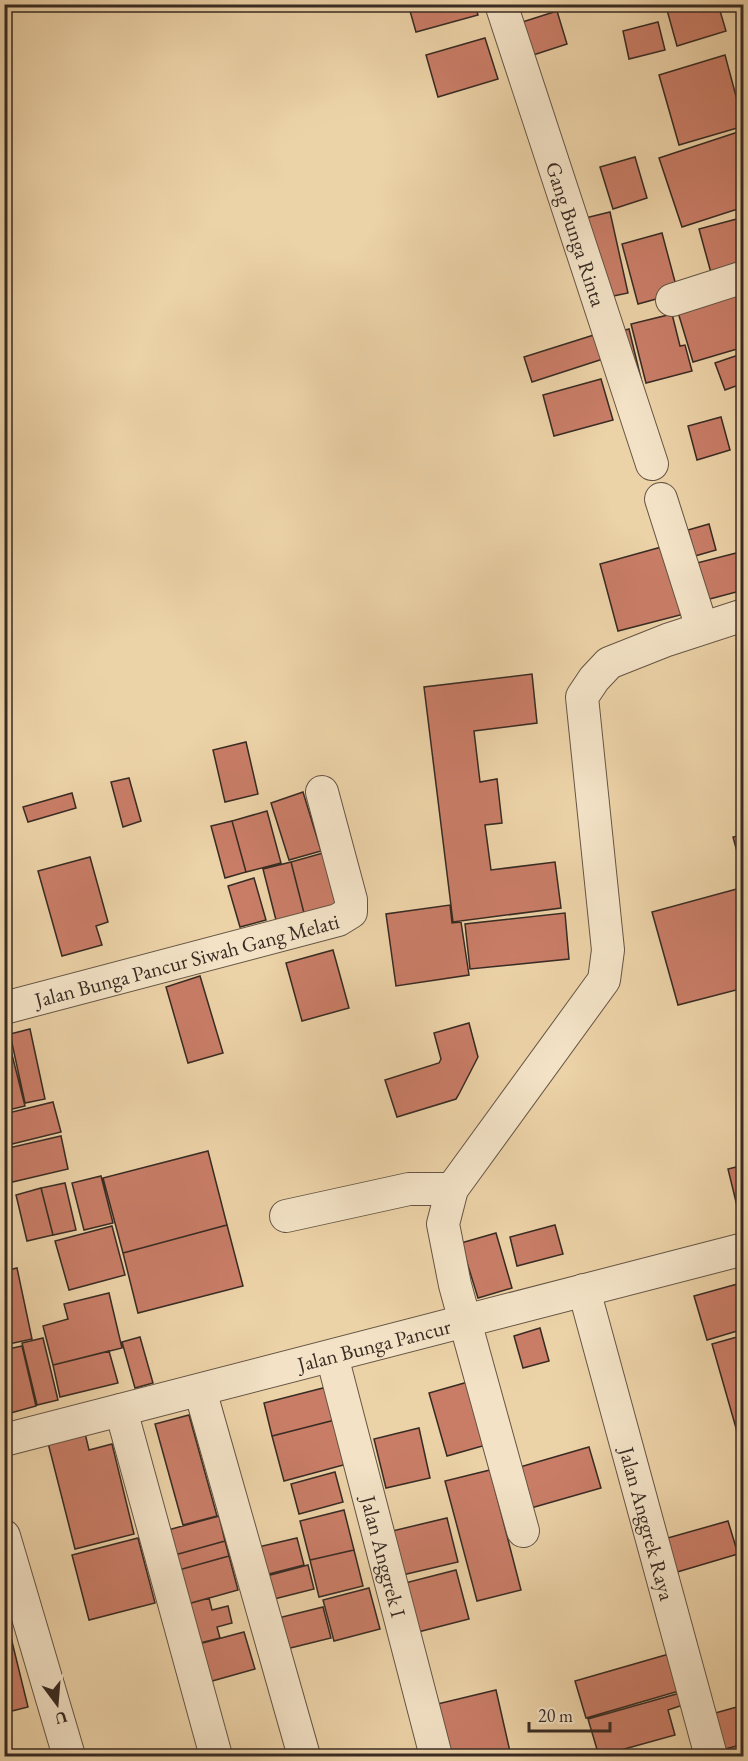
<svg xmlns="http://www.w3.org/2000/svg" width="748" height="1761" font-family="'EB Garamond',serif">
	<style>
		.building { fill: #c97d67; stroke: #382b23; stroke-width: 1.5 }
		.lines { fill: none; stroke-linecap: round; stroke-linejoin: round }
		.minor-casing { stroke: #655544; stroke-width: 34 }
		.minor { stroke: #f3e2c6; stroke-width: 32 }
		.labels { text-anchor: middle; dominant-baseline: central; stroke-width: 4.5; stroke-linejoin: round; paint-order: stroke }
		.street-label { font-size: 21px; fill: #382b23; stroke: #f3e2c6 }
	</style>
	<rect width="100%" height="100%" fill="#ecd2a7"/>
	<filter id="stains"><feTurbulence type="fractalNoise" baseFrequency=".00333" numOctaves="4"/><feColorMatrix values="0 0 0 0 .2 0 0 0 0 .09 0 0 0 0 .02 0 0 0 .5 -.17"/></filter>
	<radialGradient id="worn" r=".72"><stop offset=".6" stop-color="#630" stop-opacity="0"/><stop offset="1" stop-color="#630" stop-opacity=".3"/></radialGradient>
	<path class="building" d="M408 4H475L478 15 416 32Z
		M685 4H718L726 31 677 46 667 10Z
		M557 11 567 44 524 58 513 25Z
		M658 22 665 50 629 59 623 31Z
		M485 38 498 79 438 97 426 55Z
		M725 55 744 126 679 145 659 75Z
		M738 132 744 148V207L682 227 659 158Z
		M635 157 647 198 613 209 600 167Z
		M610 212 628 293 599 299 581 219Z
		M744 217V272L713 280 699 229Z
		M662 233 678 293 638 304 622 244Z
		M744 290V347L693 362 677 309Z
		M672 314 680 346 685 345 692 371 646 383 631 324Z
		M629 329 645 395 618 332Z
		M597 334 606 358 532 382 524 357Z
		M744 353V383L725 390 715 363Z
		M601 379 613 420 554 436 543 395Z
		M721 417 730 450 697 460 688 426Z
		M709 524 716 550 695 556 688 530Z
		M665 546 684 614 618 631 600 564Z
		M744 551V590L702 601 693 564Z
		M532 674 537 723 474 731 480 782 497 779 502 823 485 825 491 870 555 862 561 908 453 922 424 687Z
		M246 742 258 794 225 802 213 750Z
		M129 778 141 821 123 827 111 782Z
		M303 792 321 851 289 860 271 803Z
		M72 793 76 808 28 822 23 807Z
		M267 811 281 863 246 872 232 821Z
		M232 821 246 872 225 878 211 826Z
		M744 835V870H742L733 837Z
		M323 853 337 909 305 917 291 862Z
		M90 857 108 922 96 926 102 945 62 956 38 871Z
		M291 862 305 917 277 924 263 869Z
		M254 878 266 920 240 927 228 886Z
		M744 887V988L678 1005 652 912Z
		M450 905 452 923 461 922 469 975 396 986 386 914Z
		M565 913 569 959 470 969 465 924Z
		M333 950 349 1008 302 1021 286 963Z
		M200 976 223 1053 188 1063 166 987Z
		M4 1023 25 1106 4 1111Z
		M469 1023 478 1057 459 1094 456 1099 397 1117 385 1080 439 1063 441 1059 434 1033Z
		M30 1029 45 1099 25 1103 10 1034Z
		M53 1102 61 1132 4 1146V1114Z
		M61 1136 68 1169 4 1184V1149Z
		M208 1151 227 1225 123 1253 103 1178Z
		M744 1165V1213L739 1214 728 1169Z
		M101 1176 113 1223 84 1230 72 1183Z
		M65 1183 76 1230 53 1235 41 1188Z
		M41 1188 53 1235 27 1241 16 1195Z
		M227 1225 243 1286 138 1313 123 1253Z
		M555 1225 563 1254 517 1266 510 1237Z
		M112 1226 125 1275 69 1290 55 1241Z
		M496 1233 512 1288 478 1298 461 1243Z
		M17 1268 32 1339 4 1345V1271Z
		M741 1283 744 1329 707 1340 694 1296Z
		M109 1293 122 1348 53 1365 43 1326 68 1319 64 1304Z
		M540 1328 549 1361 523 1368 514 1336Z
		M744 1335V1456L712 1344Z
		M140 1337 153 1383 135 1388 122 1342Z
		M43 1338 58 1400 37 1405 22 1343Z
		M22 1346 36 1406 7 1414 4 1350Z
		M109 1351 118 1383 60 1397 53 1365Z
		M475 1380 493 1443 447 1456 429 1393Z
		M327 1387 335 1420 272 1436 264 1403Z
		M189 1415 217 1516 183 1525 155 1424Z
		M335 1420 347 1464 284 1481 272 1436Z
		M419 1428 430 1478 386 1488 374 1439Z
		M84 1429 89 1450 112 1444 134 1534 75 1549 47 1439Z
		M589 1447 601 1488 524 1510 513 1469Z
		M490 1470 521 1590 477 1601 445 1481Z
		M335 1472 343 1502 299 1514 291 1484Z
		M344 1510 354 1550 310 1560 300 1521Z
		M219 1516 225 1541 164 1558 157 1533Z
		M447 1518 458 1562 398 1576 388 1532Z
		M728 1521 738 1554 667 1575 657 1541Z
		M138 1538 155 1603 89 1620 72 1555Z
		M297 1538 304 1565 261 1576 254 1548Z
		M225 1541 229 1556 168 1573 164 1558Z
		M354 1550 363 1586 319 1597 310 1560Z
		M229 1556 238 1590 177 1607 168 1573Z
		M308 1565 314 1589 270 1600 263 1577Z
		M456 1570 469 1619 418 1632 405 1583Z
		M369 1588 380 1629 334 1641 323 1600Z
		M209 1598 212 1610 228 1606 232 1623 217 1627 220 1638 188 1646 177 1607Z
		M323 1607 331 1638 274 1652 266 1621Z
		M4 1609 28 1707 4 1713Z
		M244 1632 255 1669 205 1683 195 1645Z
		M669 1654 679 1691 586 1718 575 1681Z
		M496 1690 511 1756H440L429 1706Z
		M680 1693 683 1705 668 1710 675 1735 599 1756 588 1719Z
		M744 1705V1744L718 1751 708 1715Z
		M744 1744V1756H720L718 1751Z"/>
	<g class="lines">
		<g class="minor-casing">
			<g id="minor">
				<path id="s1" d="M501 4 652 464"/>
				<path d="M672 300 744 277"/>
				<path d="M661 499 702 628"/>
				<path id="s2" d="M4 1008 338 920 351 912V900L322 792"/>
				<path d="M286 1216 409 1189H452"/>
				<path id="s3" d="M584 1290 711 1756"/>
				<path id="s4" d="M332 1356 436 1756"/>
				<path d="M200 1390 304 1756"/>
				<path d="M121 1410 216 1756"/>
				<path id="s5" d="M4 1440 744 1249"/>
				<path d="M523 1531 455 1285 443 1224 452 1189 604 980 608 950 582 697 594 679 609 663 667 640 744 615"/>
				<path d="M4 1536 69 1756"/>
			</g>
		</g>
		<use href="#minor" class="minor"/>
	</g>
	<g class="labels">
		<g class="street-label">
			<text stroke="none"><textPath href="#s1" startOffset="242">Gang Bunga Rinta</textPath></text>
			<text stroke="none"><textPath href="#s2" startOffset="189">Jalan Bunga Pancur Siwah Gang Melati</textPath></text>
			<text stroke="none"><textPath href="#s5" startOffset="382">Jalan Bunga Pancur</textPath></text>
			<text stroke="none"><textPath href="#s3" startOffset="242">Jalan Anggrek Raya</textPath></text>
			<text stroke="none"><textPath href="#s4" startOffset="207">Jalan Anggrek I</textPath></text>
		</g>
	</g>
	<rect width="748" height="1761" fill="none" stroke="#ecd2a7" stroke-width="24"/>
	<rect x="6" y="6" width="736" height="1749" fill="none" stroke="#382b23" stroke-width="3"/>
	<rect x="12" y="12" width="724" height="1737" fill="none" stroke="#382b23" stroke-width="1.5"/>
	<g transform="translate(57 1704) rotate(164)" stroke="#f3e2c6" stroke-width="4.5" paint-order="stroke">
	<path d="M0-4.5L10 22L0 15L-10 22Z" fill="#382b23"/>
	<text y="-9" font-size="16" font-weight="bold" text-anchor="middle" fill="#382b23">U</text>
	</g>
	<path d="M529 1722v9h81v-9" fill="none" stroke="#382b23" stroke-width="3"/>
	<text x="538" y="1722" font-size="18" fill="#382b23" stroke="#f3e2c6" stroke-width="4.5" paint-order="stroke">20 m</text>
	<rect width="100%" height="100%" filter="url(#stains)"/>
	<rect width="100%" height="100%" fill="url(#worn)"/>
</svg>
